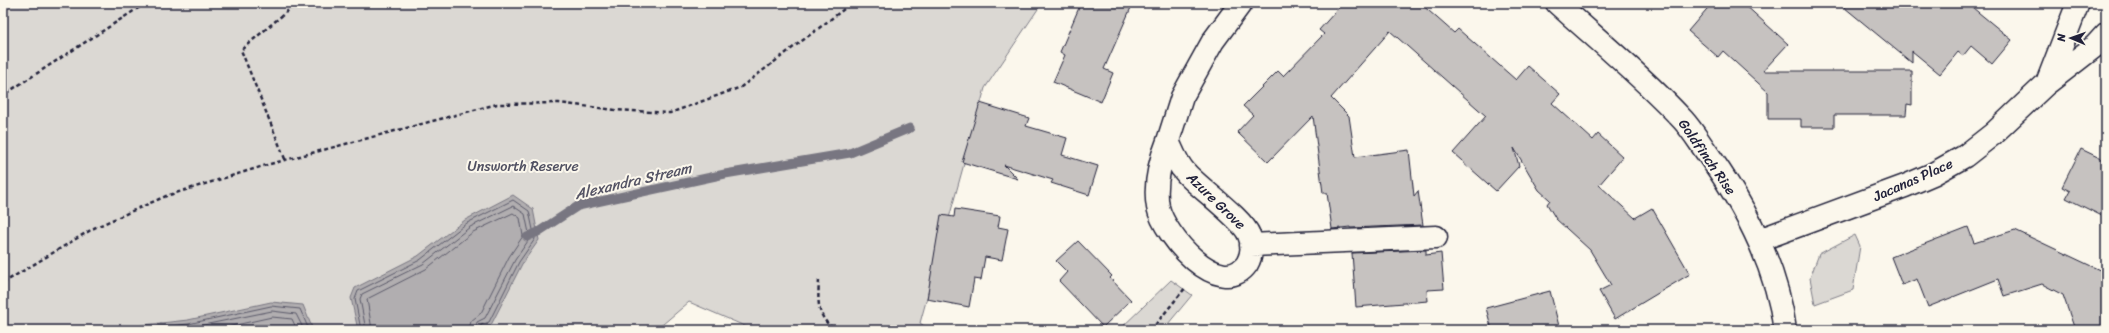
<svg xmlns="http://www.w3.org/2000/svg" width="2109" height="333" font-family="Sriracha,sans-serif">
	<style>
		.green { fill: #dbd8d3; stroke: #7e7d87 }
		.water { fill: #b1aeb0; stroke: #787681 }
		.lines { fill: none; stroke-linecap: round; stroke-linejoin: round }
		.shore { stroke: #5b5a6a; stroke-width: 1 }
		.stream { stroke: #787681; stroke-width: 9 }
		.building { fill: #c6c2c0; stroke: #22223b }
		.minor-casing { stroke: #22223b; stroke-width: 25 }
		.path { stroke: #22223b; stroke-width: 2.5; stroke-dasharray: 4 3; stroke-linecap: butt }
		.minor { stroke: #fbf7ec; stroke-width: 22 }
		.labels { text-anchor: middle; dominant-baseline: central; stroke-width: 4; stroke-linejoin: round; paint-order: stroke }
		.street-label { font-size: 14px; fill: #22223b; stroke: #fbf7ec }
		.park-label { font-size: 14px; fill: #505061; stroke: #fbf7ec }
		.water-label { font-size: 15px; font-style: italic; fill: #545364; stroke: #fbf7ec }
	</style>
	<rect width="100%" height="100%" fill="#fbf7ec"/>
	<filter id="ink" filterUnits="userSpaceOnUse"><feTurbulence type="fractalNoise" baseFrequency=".025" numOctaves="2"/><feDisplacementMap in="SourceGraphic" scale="8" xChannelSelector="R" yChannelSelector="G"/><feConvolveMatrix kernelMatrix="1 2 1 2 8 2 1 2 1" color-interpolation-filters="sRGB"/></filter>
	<g filter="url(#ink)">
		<path class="green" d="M3 3H1042L985 88 920 323 930 330H754L689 302 656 330H3Z
			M1855 235 1860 246 1853 290 1815 304 1810 278 1819 254Z
			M1171 280 1192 295 1163 330H1119Z"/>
		<path class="water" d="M513 195 533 209 539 240 522 264 491 325 479 330H358L351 298 355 288 418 256 465 220Z
			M271 302 303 305 313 330H99L188 320Z"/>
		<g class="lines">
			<path class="shore" d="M132 330 188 324 271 306 300 309 309 330
				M179 330 272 311 296 314 304 330
				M213 330 272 317 292 319 297 330
				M361 330 355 299 358 291 420 260 467 223 513 200 529 211 535 239 519 262 489 322 481 325 480 330
				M366 330 360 299 362 294 423 264 470 227 513 206 525 214 530 238 515 260 485 318 477 322 475 330
				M372 330 367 299 426 269 473 232 513 213 520 218 523 236 509 257 481 313 471 321 469 330"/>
			<path class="stream" d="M527 237 538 232 578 206 725 174 850 153 910 128"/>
		</g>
		<path class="building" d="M1081 3H1133L1104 69 1113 73 1101 102 1053 82 1065 55 1060 52Z
			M1343 3H1420L1454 33 1458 29 1516 80 1528 66 1560 94 1552 103 1593 140 1598 134 1623 157 1599 185 1635 218 1652 208 1690 274 1615 319 1599 291 1611 285 1590 250 1556 219 1547 204 1550 200 1539 190 1514 148 1519 166 1496 191 1453 153 1486 116 1390 31 1331 98 1349 116 1355 157 1409 150 1414 196 1418 191 1423 225 1350 228V227L1332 229 1327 193H1323L1313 116 1268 162 1237 132 1253 115 1243 106 1278 71 1283 76 1324 34 1319 30Z
			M1712 3H1743L1788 44 1763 71H1912V105L1907 104 1906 115H1834V127H1801V119H1768V92L1723 51 1718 57 1688 31Z
			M1839 3H1967L2012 40 1992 64 1971 46 1963 56 1958 52 1940 74 1912 51V63Z
			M980 103 1029 118 1026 126 1067 138 1062 155 1098 166 1089 195 1051 183 1053 180 1004 165 1018 179 962 162Z
			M2081 149 2106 161V218L2066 198 2070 191 2062 187Z
			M955 209 1000 216 998 227 1008 229 1002 260 985 257 981 280 974 279 969 307 927 299 941 215 954 217Z
			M1968 227 1974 243 2015 230 2106 273V327L2096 330H2075L2063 295 2042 284 2004 296 1998 279 1928 307 1917 279 1902 285 1891 257Z
			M1078 241 1112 276 1110 278 1131 300 1103 327 1059 281 1067 272 1056 261Z
			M1426 250V255L1441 253 1444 289 1427 290 1428 301 1356 307 1352 253Z
			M1550 291 1560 330H1492L1486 308Z"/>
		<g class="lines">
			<g class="minor-casing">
				<path id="minor" d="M1557 3C1599 41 1644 78 1683 120 1693 131 1701 145 1710 157 1746 208 1777 267 1785 330
					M2047 83 2078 3
					M1168 141C1173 152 1177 164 1186 173 1199 188 1243 219 1249 235 1253 244 1252 255 1247 264 1220 301 1164 235 1158 207 1154 185 1160 161 1168 141Z
					M1168 141 1182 97 1213 41 1241 3
					M1759 240 1905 186 1933 174 1965 156 1993 134 2046 84 2095 46 2106 34
					M1251 245 1436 237"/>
			</g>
			<path class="path" d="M3 85 8 92 146 3
				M285 159 241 50 297 3
				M819 280C818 302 816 316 835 330
				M3 283 94 228 166 196 270 164 497 104 559 103 615 110 670 113 741 87 852 3
				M1151 330 1186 287"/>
			<use href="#minor" class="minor"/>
		</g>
	</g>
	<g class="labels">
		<g class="street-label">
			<text transform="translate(1707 157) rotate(55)">Goldfinch Rise</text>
			<text transform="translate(1913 180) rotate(-24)">Jacanas Place</text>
			<text transform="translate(1216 201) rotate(44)">Azure Grove</text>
		</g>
		<g class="park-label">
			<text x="523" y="166">Unsworth Reserve</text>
		</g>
		<g class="water-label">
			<text transform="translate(633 181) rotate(-13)">Alexandra Stream</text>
		</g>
	</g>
	<rect width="2109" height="333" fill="none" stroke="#fbf7ec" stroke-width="16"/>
	<rect x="8" y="8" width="2093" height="317" fill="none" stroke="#22223b" stroke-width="1.5" filter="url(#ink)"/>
	<g transform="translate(2071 38) rotate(272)" stroke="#fbf7ec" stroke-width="3" paint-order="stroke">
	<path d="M0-3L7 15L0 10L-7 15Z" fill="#22223b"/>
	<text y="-6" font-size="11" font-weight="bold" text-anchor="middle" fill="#22223b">N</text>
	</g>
</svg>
